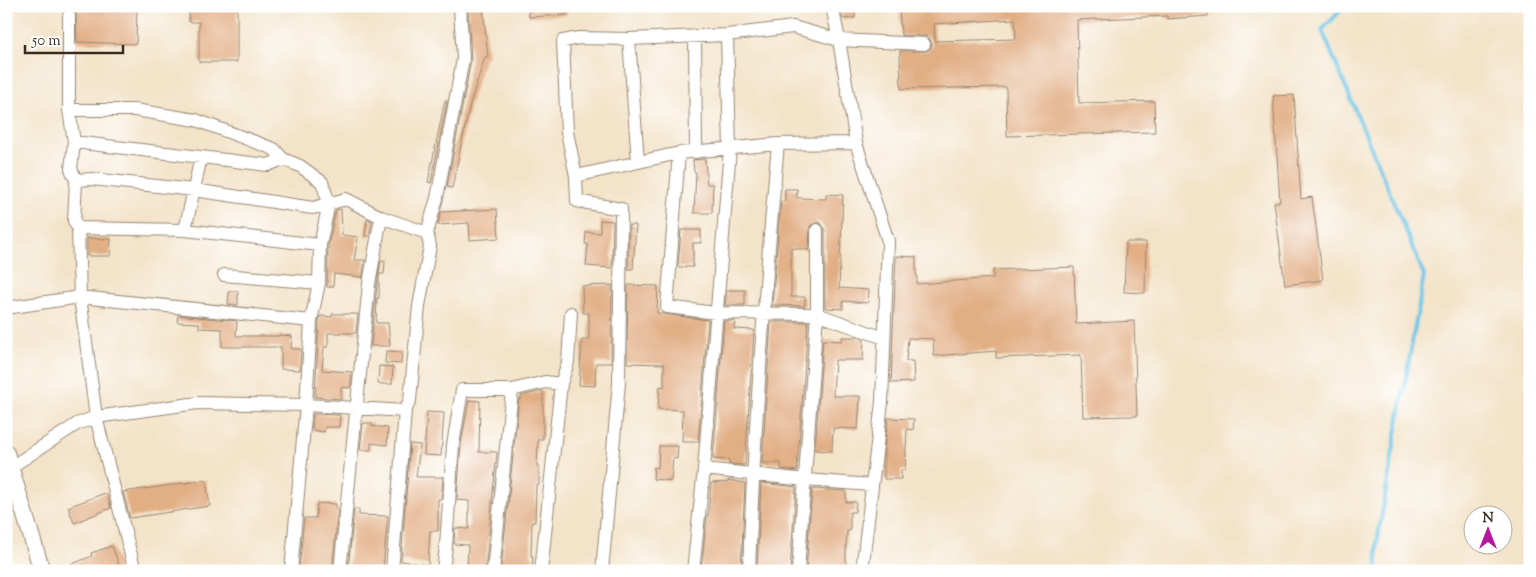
<svg xmlns="http://www.w3.org/2000/svg" width="1536" height="577" font-family="'Sorts Mill Goudy',serif">
	<style>
		.lines { fill: none; stroke-linecap: round; stroke-linejoin: round }
		.stream { stroke: #66c3e4; stroke-width: 4 }
		.building { fill: #e2af85; fill-rule: evenodd }
		.minor-casing { stroke: #978673; stroke-width: 14 }
		.tertiary-casing { stroke: #978673; stroke-width: 18 }
		.minor { stroke: #fff; stroke-width: 12 }
		.tertiary { stroke: #fff; stroke-width: 16 }
	</style>
	<rect width="100%" height="100%" fill="#fff"/>
	<filter id="ink" filterUnits="userSpaceOnUse"><feTurbulence type="fractalNoise" baseFrequency=".02" numOctaves="2"/><feDisplacementMap in="SourceGraphic" scale="10" xChannelSelector="R" yChannelSelector="G"/><feConvolveMatrix kernelMatrix="1 2 1 2 8 2 1 2 1" color-interpolation-filters="sRGB"/></filter>
	<filter id="wash" filterUnits="userSpaceOnUse"><feTurbulence type="fractalNoise" baseFrequency=".0096" numOctaves="4" result="noise"/><feDisplacementMap in="SourceGraphic" scale="20" xChannelSelector="R" yChannelSelector="G"/><feGaussianBlur stdDeviation="1.12" result="paint"/><feColorMatrix in="noise" values="0 0 0 0 0 0 0 0 0 0 0 0 0 0 0 0 0 1.4 0 .05"/><feComposite in="paint" operator="in"/></filter>
	<g filter="url(#wash)">
		<rect width="100%" height="100%" fill="#f3e3c8"/>
		<g class="lines">
			<path class="stream" d="M1345 6 1322 30 1424 275 1377 542V571"/>
		</g>
		<g id="blocks">
			<path class="building" d="M66 6H137L136 44 77 42 76 12 73 9H66Z
				M189 6H237V62H199V22H189Z
				M468 6H483L488 57H485L470 104 452 188 447 187 471 60Z
				M528 6H567V15L529 17Z
				M840 6H855V18L843 19Z
				M899 6H1208V16L1167 19V16L1077 20 1079 103 1154 101 1155 132 1007 136 1006 87 901 89 900 51H927L931 48 932 44 929 37 925 36 901 35ZM1015 19 1016 39 935 41 934 24Z
				M1294 95 1301 199 1312 197 1323 280 1285 285 1274 202H1280L1273 96Z
				M445 100 447 101 431 183 428 182Z
				M705 159 707 184H713L712 213H694L696 172H694L693 160Z
				M785 189H797V198L826 199V194L843 195 839 288 869 290 868 303 843 301V309L825 308V230L821 223 817 222 810 226 809 250 791 248V297H805V306L772 305 781 201H785Z
				M341 209 342 235 358 237 354 260H365L362 279V277L334 274 333 287H327L328 246 336 210Z
				M497 209 499 238 470 240 469 223 438 225 441 212Z
				M367 219 372 221 369 236H365Z
				M600 220 613 221 612 268 586 266 588 244H585L586 232 600 233Z
				M629 225H636L633 269H628Z
				M681 230H701V243H693V267H678Z
				M87 238 111 239 110 256H87Z
				M1126 242H1146L1145 293 1124 292Z
				M896 256 916 257V275H917V284L993 278V270L1074 267 1076 324 1134 321 1137 416 1083 417 1081 355 996 358V351L934 356 933 339 908 338 906 361H913L914 382 891 383Z
				M381 261H385L384 274H379V298H377L376 323H388L390 346H371L377 285Z
				M612 285 611 363H596L595 386 579 385 582 340H589V313H583L582 286Z
				M628 285 658 286 657 313 708 320 698 442H682L683 410 658 409 660 386 664 387V364L627 363Z
				M727 290H745V305H725Z
				M229 291H238V305L228 304Z
				M332 314H358L356 333H328V347H324L322 370 352 372 350 388 341 387V399L315 397 319 322 320 316 332 317Z
				M178 315 237 321 236 336H279V335L292 336 291 349H301L300 370 281 369V347H222V329L199 328V323L177 322Z
				M724 321H735L734 329 754 330 745 465 729 464V460L713 459Z
				M771 322H808L797 471 781 469V463H762Z
				M842 337H858L864 339 863 360H835L833 396H860L858 429 833 428 832 451 815 450 823 340 842 341Z
				M386 351 402 352 401 364 385 363Z
				M379 366 393 367 392 384H378Z
				M543 391V439H538L537 467H539V485H536L535 522H532L531 556H533L532 571 501 570 519 399H521V396Z
				M469 400 480 401 479 452H497L485 571H467L468 545 454 544 455 528 469 529V501L457 500 461 444Z
				M427 412 444 413 441 456 424 455Z
				M313 414 340 415 339 427H325L324 432 312 430Z
				M888 418 914 419 913 430 907 429 905 470H901V479H884V452Z
				M363 423H372V426L388 428 387 445 371 443V450H360Z
				M410 444 420 445 416 477H443L441 499H438V531H430L428 565 401 561Z
				M659 446H678L677 459 673 458 671 481 653 479 654 467 658 468Z
				M206 480 210 506 130 518 123 492Z
				M728 480 745 483 741 569H714V571H701L707 515H708L711 483 728 482Z
				M761 483 796 487 790 570H757Z
				M812 489 846 491V502H856L855 512H850V531H847L846 546V571H806Z
				M105 493 107 495 111 508 74 523 68 507Z
				M317 503 336 504V509H338L332 571 299 570 304 518H316Z
				M354 509H359V515L388 516 383 568 353 569V571H348Z
				M112 546 120 568 113 571H54L92 556 91 553Z"/>
		</g>
	</g>
	<g filter="url(#ink)">
		<use href="#blocks" fill-opacity="0" stroke="#978673" stroke-width="1"/>
		<g class="lines">
			<g class="minor-casing">
				<path id="minor" d="M832 6 839 40 856 143 888 241 882 402 862 571
					M69 16V110L74 142 71 169 76 180 74 221 78 228 80 297 96 417 135 571
					M695 36 696 152
					M629 39 638 162
					M69 110H135L196 120 274 149 283 159 300 166 322 182 329 203 320 245 319 283 311 321 306 405 291 571
					M74 142 268 165 283 159
					M679 153 667 307 716 313 817 314 884 338
					M576 176 567 132 563 41 579 38 629 39 727 35 793 27 839 40 924 44
					M76 180 92 179 194 190 313 208 346 199 381 217 427 233
					M78 228 185 230 320 245
					M185 230 201 157
					M224 275 319 283
					M6 308 80 297 311 321
					M11 467 77 424 96 417 198 403 306 405 405 411
					M704 469 806 480 871 485
					M340 571 369 284 381 217
					M392 571 405 411 410 400 419 306 430 246 427 233 437 198 463 59 460 6
					M443 571 446 546 453 445 462 390H512L545 382 561 384
					M493 571 512 390
					M541 571 561 384 568 362 571 313
					M602 571 619 383 621 209 577 201 576 176 679 153 778 144 856 143
					M693 571 704 469 730 149 727 35
					M749 571C754 428 765 286 778 144
					M798 571 817 314V230"/>
			</g>
			<g class="tertiary-casing">
				<path id="tertiary" d="M6 453 42 571"/>
			</g>
			<use href="#minor" class="minor"/>
			<use href="#tertiary" class="tertiary"/>
		</g>
	</g>
	<rect width="1536" height="577" fill="none" stroke="#fff" stroke-width="25"/>
	<g transform="translate(1488 530)"><circle r="24" fill="#ffffff" stroke="#b1aaa5"/>
	<path d="M0-4L9 19L0 12L-9 19Z" fill="#b5179e"/>
	<text y="-8" font-size="14" font-weight="bold" text-anchor="middle" fill="#3b2a1e">N</text>
	</g>
	<path d="M25 45v8h98v-8" fill="none" stroke="#3b2a1e" stroke-width="2.5"/>
	<text x="32" y="45" font-size="15" fill="#3b2a1e" stroke="#ffffff" stroke-width="4" paint-order="stroke">50 m</text>
</svg>
